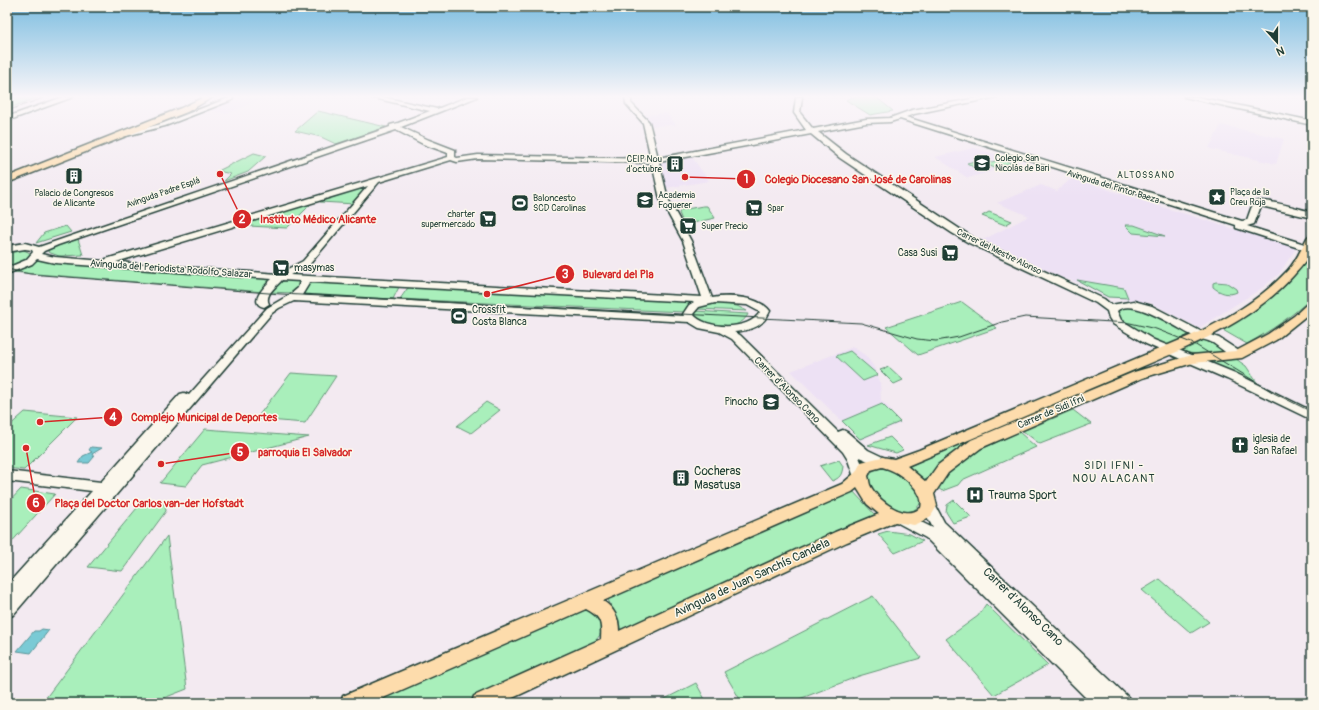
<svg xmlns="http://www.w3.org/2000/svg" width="1319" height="710" font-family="Pangolin,sans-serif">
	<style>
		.built { fill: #ede1f4 }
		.green { fill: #a9efbb; stroke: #649678 }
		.water { fill: #7acad5; stroke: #569295 }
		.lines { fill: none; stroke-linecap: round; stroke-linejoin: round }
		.secondary-casing { stroke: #1f3d34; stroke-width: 3 }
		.primary-casing { stroke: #1f3d34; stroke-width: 3 }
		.secondary { fill: #fbf7ec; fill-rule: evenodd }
		.primary { fill: #fddcac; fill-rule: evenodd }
		.tram { stroke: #1f3d34; stroke-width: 1 }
		.labels { text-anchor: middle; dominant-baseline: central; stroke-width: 3; stroke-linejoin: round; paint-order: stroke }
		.far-poi-label { font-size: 9px; fill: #1f3d34; stroke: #fbf7ec; text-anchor: start }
		.far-neighbourhood-label { font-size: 9px; letter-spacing: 1px; fill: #1f3d34; stroke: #fbf7ec }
		.far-street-label { font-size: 9px; fill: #1f3d34; stroke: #fbf7ec }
		.poi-label { font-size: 10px; fill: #1f3d34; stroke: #fbf7ec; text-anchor: start }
		.street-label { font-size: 10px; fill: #1f3d34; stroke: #fbf7ec }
		.neighbourhood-label { font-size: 11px; letter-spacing: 1px; fill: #1f3d34; stroke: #fbf7ec }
		.near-poi-label { font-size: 12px; fill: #1f3d34; stroke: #fbf7ec; text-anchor: start }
		.near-street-label { font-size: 12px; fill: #1f3d34; stroke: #fbf7ec }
		.leader { fill: none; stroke: #d62828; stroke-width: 1.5 }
		.callout-dot { fill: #d62828; stroke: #fbf7ec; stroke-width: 1.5 }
		.mark-label { font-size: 12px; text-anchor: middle; font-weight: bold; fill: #fff }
		.callout-label { font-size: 11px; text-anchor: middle; font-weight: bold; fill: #d62828; stroke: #fbf7ec; stroke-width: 3; stroke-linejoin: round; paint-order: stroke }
	</style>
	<rect width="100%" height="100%" fill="#f3eaf1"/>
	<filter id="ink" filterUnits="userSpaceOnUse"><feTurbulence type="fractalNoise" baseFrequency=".025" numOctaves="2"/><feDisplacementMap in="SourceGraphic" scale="8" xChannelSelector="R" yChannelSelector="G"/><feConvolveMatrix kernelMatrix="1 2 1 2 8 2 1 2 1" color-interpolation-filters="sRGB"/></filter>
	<g filter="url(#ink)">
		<path class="built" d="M243 97H268L226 114 210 110Z
			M666 113 676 125 650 126 643 116Z
			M1221 125 1284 139 1276 164 1211 149 1209 148Z
			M974 148 1019 161 1020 163 968 178 935 157Z
			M692 157 709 181 666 188 659 163Z
			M1072 178 1143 201 1296 248 1279 274 1262 288 1199 328 1151 303 1105 297 1084 284 1063 278 983 240 1029 216 997 203 1041 185 1057 191Z
			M853 347 866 356 874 367 880 381 881 400 892 411 889 412 901 423 861 440 791 371Z"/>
		<path class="green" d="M7 97H39L7 109Z
			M852 97H876L893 111 870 115 846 100Z
			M318 111 386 127 336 144 321 137 295 131Z
			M254 153 266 156 248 172 224 181 231 174 218 171Z
			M1002 159 1012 163 995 168 985 164 973 167 967 163 979 160 985 164Z
			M369 186 355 204 320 202V201Z
			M306 205H310L287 228 248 226 250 222Z
			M703 206H707L715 218 684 225 679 213 681 210Z
			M989 212 1012 221 1005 225 982 216Z
			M1125 225H1134L1165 236 1133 233Z
			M66 226 71 232 36 243 44 233Z
			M78 239 83 255 59 256 48 252 49 247Z
			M14 250H24L30 253V256L21 263 7 268V252Z
			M1311 251 1312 252V297C1293 316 1270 331 1247 344L1221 329C1243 317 1267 304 1285 286 1295 276 1303 263 1311 251Z
			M38 260 275 278 264 292 11 272Z
			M287 280H298L301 283 294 293 268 292 278 282Z
			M1077 280 1124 288 1128 298 1108 297Z
			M311 281 400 285 393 299 299 295Z
			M1216 282 1227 283 1236 289 1237 292C1229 296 1220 293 1213 287V283Z
			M412 286 694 300 687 306 684 312 400 299 407 289Z
			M962 302 997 328 918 355 886 327Z
			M720 303 737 306 747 311 696 309 706 304Z
			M1128 306 1150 310 1192 333 1167 346 1156 343 1118 318 1117 314 1118 310Z
			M694 311 748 314C742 328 721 328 708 325 703 323 699 320 694 317Z
			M1204 339H1208L1225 352C1215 354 1189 356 1181 350Z
			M850 351 878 375 863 381 836 356Z
			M1236 359 1246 366 1262 390 1210 364 1208 361Z
			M889 367 903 380 894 384 880 370Z
			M291 373 336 376 305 423 256 419Z
			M486 402 500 410 471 433 457 426Z
			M882 404 900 422 860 439 842 421Z
			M1073 410 1091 424 1040 444 1023 431Z
			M25 412 77 417 24 470 7 468V428Z
			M205 429 309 437 202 465 186 486 160 483Z
			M1019 432 1036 447 962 480 958 485 942 491 938 488 948 472 968 455Z
			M890 437 903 450 896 453 868 445Z
			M965 442 967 445 945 459 926 484 907 467Z
			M839 460 843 466C842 475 840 478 832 481L820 466Z
			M881 468C896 468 920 486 921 501 913 526 875 500 869 486 868 483 868 480 868 477L874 470Z
			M21 489 55 494 7 547V504Z
			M852 490 875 515 808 547 620 630 619 620 607 598Z
			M954 500 971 517 953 523 946 512 947 505Z
			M142 502 165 504 166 511 122 571 88 567Z
			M888 531 910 534 923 541 895 553 878 534Z
			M167 536 187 689 151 703H42Z
			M1160 579 1209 622 1191 633 1142 590Z
			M873 596 921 658 859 676 789 703H742L724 672Z
			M986 604 1048 665 994 695 946 639 978 616Z
			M590 608C606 618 607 630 593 643L464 703H365L580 609Z
			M696 683 707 703H657Z"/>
		<path class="water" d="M91 447 102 448 92 454 94 457 89 463H78L83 456 92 452 89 450Z
			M42 629 49 630 31 653 17 651 34 631H39Z"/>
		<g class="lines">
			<g class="secondary-casing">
				<path id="secondary" d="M63 97H73L7 121V117Z
					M231 97 233 99 232 100 165 126 126 136 122 134 161 124Z
					M370 97H383L437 109 467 97H477L401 127 429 140 455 150V157L457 158 478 155 651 159 643 123 626 104 625 97H631V103L649 122 658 158 806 130 794 113 796 97H802L800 113 813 129 866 119 890 118 912 110 982 97H997L914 114 906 117 1242 221 1247 220C1249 215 1251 207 1254 203 1259 196 1303 210 1312 212V218L1261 206 1254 224 1247 226 1311 246 1312 249 1308 251 1305 250 1236 228V225L900 119 890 122 866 123 818 132 846 154 975 239 1104 299 1111 305 1134 301 1152 306 1204 333 1219 338 1242 353 1244 355 1242 357C1232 360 1221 348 1213 343 1207 340 1201 339 1195 337 1180 330 1132 296 1117 311L1121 320 1154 340 1235 373 1312 411V420L1227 379 1146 344 1113 324 1109 318 1107 311 1096 303 969 243 952 233 840 158 811 134 659 162 668 199 691 241 712 298C729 295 759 296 770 311 763 327 751 330 734 332L740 335 838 432 843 430 847 432 868 450 887 459 888 462 887 465 882 467 859 457 867 476 865 480 860 481 855 480 848 460 843 452 732 339 719 332 699 328 689 322 294 301 279 308 272 313 13 615 7 617V585L92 491 7 481V471L101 482 180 394 184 393 189 395 267 308 291 294 298 288 300 281 282 280C276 287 264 295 269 304L264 307C247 303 266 285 272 279L55 263 37 259 32 264 7 274V268L26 260 33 252 32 250 25 249 7 252V246L25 243 39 247 390 127V125L398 123 430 111ZM396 130 423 144 448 153V157L106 259 104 261 55 257 41 254 44 251 58 245ZM478 159 652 163 660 199 683 241 702 297 290 275 309 265 379 182 451 160 457 162ZM368 186 303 261 278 274 116 262ZM310 282 694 302 689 305 683 314 684 316 302 295ZM715 303 747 305 760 312C750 331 705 330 693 314L699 307Z
					M1184 97H1198L1312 121V125Z
					M929 501 934 503 944 522 1128 697 1131 703H1091L926 538 898 523 896 519 898 515 903 513 933 528 922 507 924 503Z"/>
			</g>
			<g class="primary-casing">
				<path id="primary" d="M204 97H213L187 112 7 183V177L181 108Z
					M1312 235C1312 240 1313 246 1312 250 1309 259 1300 268 1294 275 1261 312 1217 334 1172 354L907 466 926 482 938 465 971 440 1134 372 1192 355 1236 351 1268 334 1294 316 1308 303 1312 302V311L1276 340 1242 358 1193 363 1142 378 981 448 948 473 934 494 937 506 931 516 919 523 914 525 895 522 847 542 502 703H472L474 696 601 639C602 622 601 617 586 609L372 703H341L343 696 842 484 856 472 861 462 882 457 894 459 919 450 1197 333C1231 317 1262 298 1288 270 1297 260 1301 249 1307 238 1309 235 1309 236 1312 235ZM882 467C897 470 926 490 921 508 918 509 915 512 912 512 897 515 876 498 870 485 869 482 869 479 868 476L871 470ZM857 488 867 504 879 514 835 532 619 631C619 618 614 608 603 601L852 492Z"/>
			</g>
			<use href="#secondary" class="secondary"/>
			<use href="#primary" class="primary"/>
			<path class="tram" d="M7 111 46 97
				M7 269 30 274 281 294 861 323 917 339 936 341 959 337 1002 322 1025 317 1130 323 1156 329 1194 344 1274 393 1312 412"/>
		</g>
	</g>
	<linearGradient id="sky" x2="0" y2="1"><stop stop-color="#7cbde0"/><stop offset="0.49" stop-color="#faf6f9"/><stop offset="1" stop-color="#faf6f9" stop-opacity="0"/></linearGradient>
	<rect width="1319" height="197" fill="url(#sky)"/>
	<defs>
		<g id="school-square" transform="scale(0.9)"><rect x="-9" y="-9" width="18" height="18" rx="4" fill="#1f3d34" stroke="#fbf7ec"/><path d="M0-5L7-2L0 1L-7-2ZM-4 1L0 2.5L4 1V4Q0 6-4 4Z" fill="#fff"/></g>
		<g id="building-square" transform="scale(0.9)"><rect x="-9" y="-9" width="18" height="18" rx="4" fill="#1f3d34" stroke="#fbf7ec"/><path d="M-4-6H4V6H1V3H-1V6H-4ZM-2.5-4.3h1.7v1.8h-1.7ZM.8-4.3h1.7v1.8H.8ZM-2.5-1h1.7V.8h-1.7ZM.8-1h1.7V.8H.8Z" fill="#fff"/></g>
		<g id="sight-square" transform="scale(0.9)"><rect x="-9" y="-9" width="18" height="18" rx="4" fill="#1f3d34" stroke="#fbf7ec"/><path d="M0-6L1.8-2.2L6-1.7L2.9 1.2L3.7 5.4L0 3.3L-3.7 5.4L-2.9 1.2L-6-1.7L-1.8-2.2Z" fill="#fff"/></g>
		<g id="stadium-square" transform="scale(0.9)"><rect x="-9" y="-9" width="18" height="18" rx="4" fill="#1f3d34" stroke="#fbf7ec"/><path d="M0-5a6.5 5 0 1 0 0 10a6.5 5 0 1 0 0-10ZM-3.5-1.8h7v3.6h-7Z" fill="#fff"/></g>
		<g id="supermarket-square" transform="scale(0.9)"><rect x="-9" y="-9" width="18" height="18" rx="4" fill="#1f3d34" stroke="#fbf7ec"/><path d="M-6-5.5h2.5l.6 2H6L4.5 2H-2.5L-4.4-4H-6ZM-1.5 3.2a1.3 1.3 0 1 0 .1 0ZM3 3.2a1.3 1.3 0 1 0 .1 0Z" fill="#fff"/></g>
		<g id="church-square" transform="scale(0.9)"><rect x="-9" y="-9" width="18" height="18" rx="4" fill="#1f3d34" stroke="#fbf7ec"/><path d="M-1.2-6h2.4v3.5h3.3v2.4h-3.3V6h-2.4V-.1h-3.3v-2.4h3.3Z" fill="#fff"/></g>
		<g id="hospital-square" transform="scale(0.9)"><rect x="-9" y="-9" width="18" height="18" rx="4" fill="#1f3d34" stroke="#fbf7ec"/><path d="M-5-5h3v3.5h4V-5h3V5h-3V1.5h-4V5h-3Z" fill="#fff"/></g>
	</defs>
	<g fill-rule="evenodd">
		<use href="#school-square" x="982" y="163"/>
		<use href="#building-square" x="675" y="164"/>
		<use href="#building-square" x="74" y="176"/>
		<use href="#sight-square" x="1217" y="197"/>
		<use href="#school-square" x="645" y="200"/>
		<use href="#stadium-square" x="520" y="203"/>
		<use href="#supermarket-square" x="754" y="208"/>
		<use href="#supermarket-square" x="488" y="219"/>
		<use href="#supermarket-square" x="688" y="226"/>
		<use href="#supermarket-square" x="950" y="253"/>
		<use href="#supermarket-square" x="281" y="268"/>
		<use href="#stadium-square" x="459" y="316"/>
		<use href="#school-square" x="771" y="402"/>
		<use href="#church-square" x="1240" y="445"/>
		<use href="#building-square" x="681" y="478"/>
		<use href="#hospital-square" x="975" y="495"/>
	</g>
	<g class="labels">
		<g class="far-poi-label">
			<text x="995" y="158">Colegio San<tspan x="995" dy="10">Nicolás de Bari</tspan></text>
			<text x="662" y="159" text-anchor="end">CEIP Nou<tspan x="662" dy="10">d'octubre</tspan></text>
			<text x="1230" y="192">Plaça de la<tspan x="1230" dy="10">Creu Roja</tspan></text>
			<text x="74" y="193" text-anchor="middle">Palacio de Congresos<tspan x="74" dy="10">de Alicante</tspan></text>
			<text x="658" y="195">Academia<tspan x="658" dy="10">Foguerer</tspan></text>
			<text x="533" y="198">Baloncesto<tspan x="533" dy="10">SCD Carolinas</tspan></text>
			<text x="767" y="208">Spar</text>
			<text x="475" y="214" text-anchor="end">charter<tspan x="475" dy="10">supermercado</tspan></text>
			<text x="701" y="226">Super Precio</text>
		</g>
		<g class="far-neighbourhood-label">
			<text x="1146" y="175">ALTOSSANO</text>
		</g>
		<g class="far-street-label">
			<text transform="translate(1113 187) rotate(17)">Avinguda del Pintor Baeza</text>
			<text transform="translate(163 193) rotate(-19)">Avinguda Padre Esplá</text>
			<text transform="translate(999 252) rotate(26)">Carrer del Mestre Alonso</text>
		</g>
		<g class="poi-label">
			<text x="937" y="253" text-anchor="end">Casa Susi</text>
			<text x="294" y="268">masymas</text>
			<text x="472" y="310">Crossfit<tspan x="472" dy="12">Costa Blanca</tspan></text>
			<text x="758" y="402" text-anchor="end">Pinocho</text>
			<text x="1253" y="439">iglesia de<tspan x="1253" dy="12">San Rafael</tspan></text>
		</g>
		<g class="street-label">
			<text transform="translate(171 269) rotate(4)">Avinguda del Periodista Rodolfo Salazar</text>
			<text transform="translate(787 390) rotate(45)">Carrer d'Alonso Cano</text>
			<text transform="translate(1051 412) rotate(-23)">Carrer de Sidi Ifni</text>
		</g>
		<g class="neighbourhood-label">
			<text x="1114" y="465">SIDI IFNI -<tspan x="1114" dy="13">NOU ALACANT</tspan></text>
		</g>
		<g class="near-poi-label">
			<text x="694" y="471">Cocheras<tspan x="694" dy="14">Masatusa</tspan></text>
			<text x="988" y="495">Trauma Sport</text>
		</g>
		<g class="near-street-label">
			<text transform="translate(752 578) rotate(-25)">Avinguda de Juan Sanchís Candela</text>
			<text transform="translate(1023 607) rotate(44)">Carrer d'Alonso Cano</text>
		</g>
	</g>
	<path class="leader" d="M685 177L746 179M220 174L242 219M487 294L565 274M40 422L113 417M161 464L240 452M26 448L36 503"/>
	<g class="callout-dot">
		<circle cx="685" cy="177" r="4"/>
		<circle cx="220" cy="174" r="4"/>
		<circle cx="487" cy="294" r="4"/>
		<circle cx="40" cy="422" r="4"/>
		<circle cx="161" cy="464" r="4"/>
		<circle cx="26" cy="448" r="4"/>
		<circle cx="746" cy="179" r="10"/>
		<circle cx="242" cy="219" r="10"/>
		<circle cx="565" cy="274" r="10"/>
		<circle cx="113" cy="417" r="10"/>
		<circle cx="240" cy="452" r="10"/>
		<circle cx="36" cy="503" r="10"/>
	</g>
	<g class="mark-label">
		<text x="746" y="183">1</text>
		<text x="242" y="223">2</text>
		<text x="565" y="278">3</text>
		<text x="113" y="421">4</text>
		<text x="240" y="456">5</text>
		<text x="36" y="507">6</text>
	</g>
	<g class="callout-label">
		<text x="858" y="183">Colegio Diocesano San José de Carolinas</text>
		<text x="318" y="223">Instituto Médico Alicante</text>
		<text x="618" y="278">Bulevard del Pla</text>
		<text x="204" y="421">Complejo Municipal de Deportes</text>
		<text x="305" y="456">parroquia El Salvador</text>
		<text x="149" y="507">Plaça del Doctor Carlos van-der Hofstadt</text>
	</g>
	<rect width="1319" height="710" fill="none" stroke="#fbf7ec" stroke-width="24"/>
	<rect x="12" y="12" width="1295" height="686" fill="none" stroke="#1f3d34" stroke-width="1.5" filter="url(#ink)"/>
	<g transform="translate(1277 42) rotate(159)" stroke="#fbf7ec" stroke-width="3" paint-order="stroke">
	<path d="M0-3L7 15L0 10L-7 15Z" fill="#1f3d34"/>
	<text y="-6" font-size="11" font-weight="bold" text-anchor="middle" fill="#1f3d34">N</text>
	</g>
</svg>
